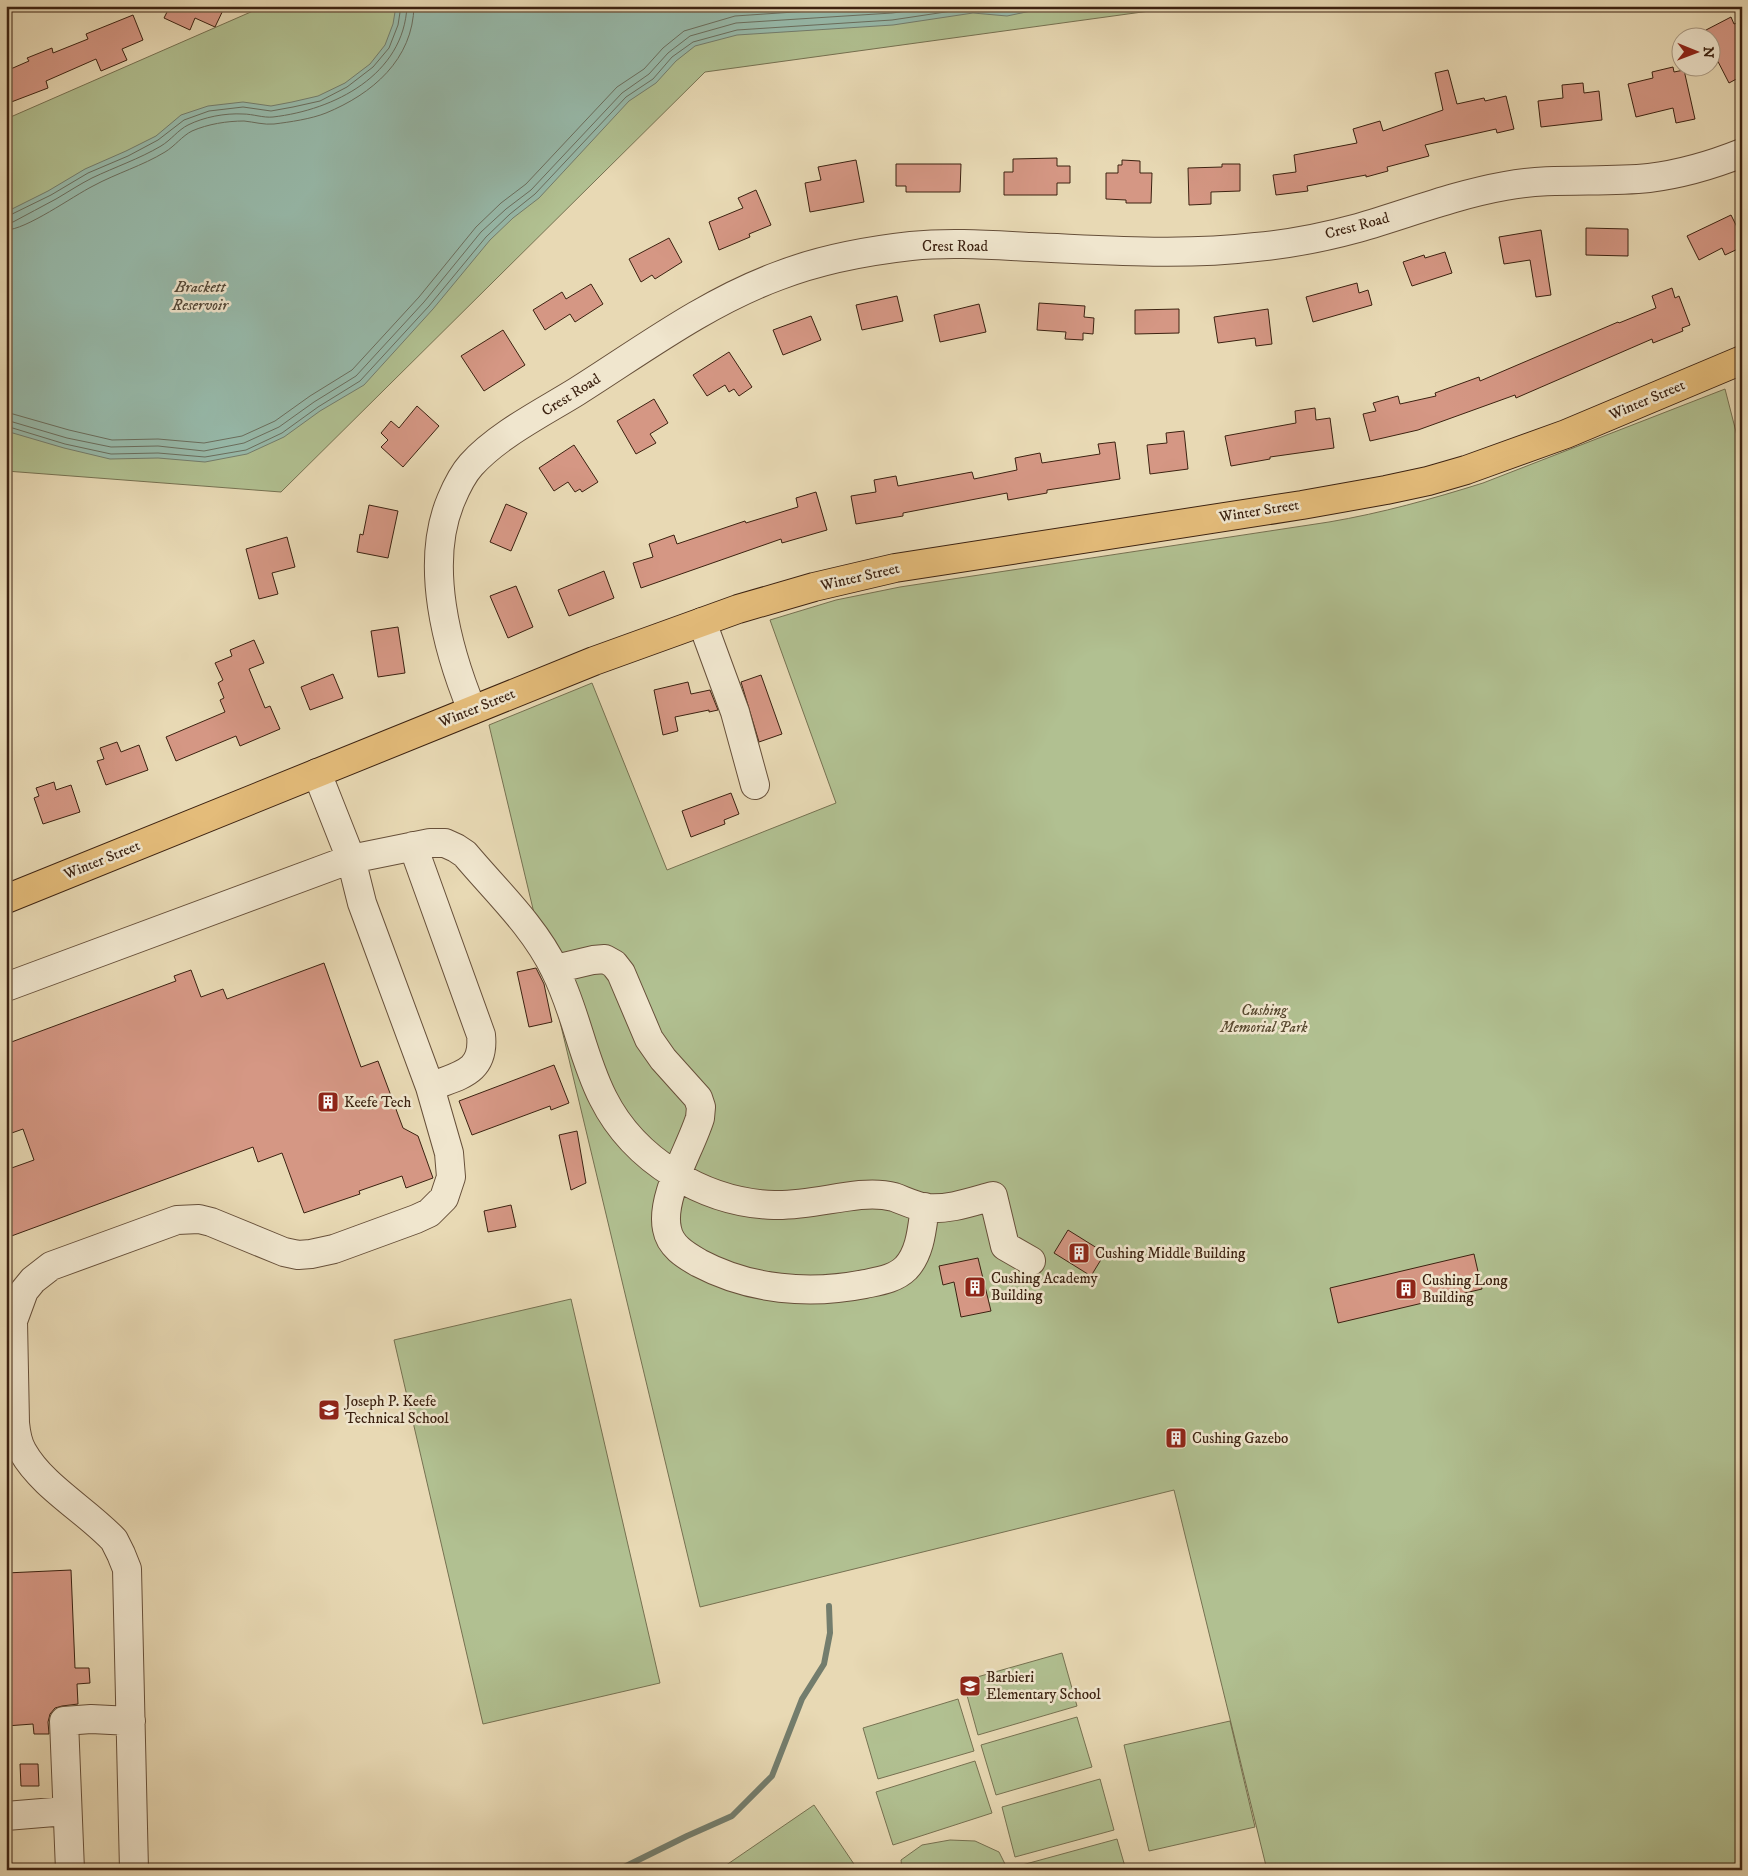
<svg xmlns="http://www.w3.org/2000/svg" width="1748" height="1876" font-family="'IM FELL DW Pica',serif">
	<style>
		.green { fill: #b1c091; stroke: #767151 }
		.water { fill: #97baab; stroke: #737d6d }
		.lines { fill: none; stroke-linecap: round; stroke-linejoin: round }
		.shore { stroke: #6a6e5e; stroke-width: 1 }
		.stream { stroke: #737d6d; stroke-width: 6 }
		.building { fill: #d59784; stroke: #3c2211 }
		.minor-casing { stroke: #67503a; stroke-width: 30 }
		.major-casing { stroke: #3c2211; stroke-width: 30 }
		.minor { stroke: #f0e6ce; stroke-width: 28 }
		.major { stroke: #e4bc7a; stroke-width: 28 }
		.labels { text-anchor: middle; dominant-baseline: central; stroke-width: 5; stroke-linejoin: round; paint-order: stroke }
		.street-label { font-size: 15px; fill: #3c2211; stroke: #f0e6ce }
		.park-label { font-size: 15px; font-style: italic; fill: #594a31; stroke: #f0e6ce }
		.poi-label { font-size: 15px; fill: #3c2211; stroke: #f0e6ce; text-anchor: start }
		.water-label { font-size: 16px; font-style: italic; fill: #534838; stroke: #f0e6ce }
	</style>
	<rect width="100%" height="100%" fill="#e8d9b4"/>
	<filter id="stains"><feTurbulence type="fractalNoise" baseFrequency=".004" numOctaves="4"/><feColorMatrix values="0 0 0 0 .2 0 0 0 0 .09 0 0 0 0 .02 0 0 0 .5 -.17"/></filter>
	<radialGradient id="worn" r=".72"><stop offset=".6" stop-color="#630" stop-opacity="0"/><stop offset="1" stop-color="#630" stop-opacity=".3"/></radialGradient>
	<path class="green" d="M254 6H1186L705 72 281 492 6 471V119L253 11Z
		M1725 389 1742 455V1870H1267L1174 1490 700 1607 489 725 592 683 667 870 836 803 770 620 836 600 900 587 1329 522C1382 513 1432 499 1483 483Z
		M571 1299 660 1683 483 1724 394 1340Z
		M1062 1653 1077 1706 978 1735 963 1681Z
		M958 1699 974 1751 878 1779 863 1728Z
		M1077 1717 1092 1767 996 1795 981 1745Z
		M1230 1721 1255 1827 1149 1851 1124 1745Z
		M975 1761 992 1813 893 1845 876 1792Z
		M1100 1779 1114 1830 1015 1857 1002 1807Z
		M814 1805 858 1870H719Z
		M1117 1839 1126 1870H1023L1022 1865Z
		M950 1840 975 1841 999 1852 1008 1870H902L901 1860 922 1845Z"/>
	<path class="water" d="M396 6H1055L1007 16 973 13 893 25 737 35 695 46 676 61 656 83 629 101 539 198 513 218 490 240 433 309 364 385 320 411 284 437 247 454 205 462 158 458 110 459 64 448 6 431V212L48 191 85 169 126 151 156 136 181 115 208 106 243 102 271 106 292 102 318 96 345 83 370 64 385 45 393 24Z"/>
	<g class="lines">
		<path class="shore" d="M6 217 51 195 88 173 128 156 158 140 184 120 209 111 243 107 271 111 293 107 320 101 347 87 373 67 389 48 398 25 401 6
			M6 223 13 222C27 214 42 207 56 199 68 192 80 184 92 178 115 167 139 159 161 146 171 140 178 130 188 125 204 117 225 113 243 114 253 114 263 118 273 117 334 110 404 75 407 6
			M6 230C26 230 73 196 93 186 117 173 142 166 165 152 175 146 182 136 192 131 208 124 227 121 244 121 254 122 264 125 274 124 290 122 311 119 326 113 372 94 413 60 414 6
			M6 412 69 430 112 440 158 439 204 443 242 436 275 421 310 396 352 370 419 297 476 227 501 203 526 184 617 87 644 69 663 48 684 31 735 16 883 6
			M6 420 67 438 111 447 158 446 204 451 244 443 279 427 314 402 356 376 424 302 481 232 506 209 531 190 622 93 649 74 668 53 690 36 736 23 892 13 946 6
			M6 426 65 444 111 454 158 453 205 457 246 450 282 433 318 407 360 381 429 306 486 237 510 214 535 194 626 97 653 79 672 57 693 42 737 30 892 20 972 8 1006 11 1029 6"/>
		<path class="stream" d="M618 1870 687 1836 732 1816 772 1776 802 1699 824 1664 830 1633 829 1606"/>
	</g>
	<path class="building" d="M170 6H225L215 27 195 18 190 30 164 18Z
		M133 15 143 40 122 49 127 60 101 71 96 59 46 81 48 88 6 104V71L29 61 27 58 52 48 53 53 88 39 86 34Z
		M1731 17 1734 24 1742 21V76L1729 83 1710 46V38L1706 36V30Z
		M1673 67 1674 72 1684 70 1695 119 1676 123 1673 108 1636 117 1628 84 1653 78 1652 72Z
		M1448 70 1457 104 1484 98 1485 101 1506 96 1514 129 1497 133 1496 129 1425 145 1429 156 1387 167 1388 171 1366 177V175L1307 186 1308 191 1276 195 1273 175 1296 172 1294 155 1357 143 1353 129 1380 121 1383 131 1443 110 1435 73Z
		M1583 83 1584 93 1599 91 1602 120 1541 127 1538 101 1563 98 1562 85Z
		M1057 158V166H1070V183H1057V195H1004V172H1013V159Z
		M856 160 864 202 810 212 805 183 821 180 818 167Z
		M1122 160 1140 161V173H1152L1151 203H1126V200L1106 199V173H1118V165H1122Z
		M896 164H961L960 192H906V186H896Z
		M1222 164H1240V191L1211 192V204L1189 205 1188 168 1222 167Z
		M756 190 771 225 749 234 750 237 719 250 709 222 743 208 738 198Z
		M1731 215 1742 237V247L1725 255 1722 248 1699 260 1687 236Z
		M1586 228 1628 229V256L1586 255Z
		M1541 230 1551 295 1536 297 1530 260 1504 264 1499 237Z
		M669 238 682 262 655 279 652 275 641 282 629 259Z
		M1445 252 1452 273 1412 286 1403 262 1424 255 1425 258Z
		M1357 283 1359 293 1368 290 1372 305 1313 322 1306 297Z
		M591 284 603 304 575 322 570 314 545 330 533 310 562 292 566 299Z
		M1672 288 1675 298 1679 296 1690 325 1682 328 1683 331 1653 343 1652 339 1516 398 1515 395 1418 430 1370 441 1363 414 1376 411 1373 403 1398 396 1400 404 1436 396 1435 393 1479 377 1480 381 1618 322 1619 323 1656 308 1652 296Z
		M897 296 903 321 862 330 856 305Z
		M1039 303 1085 306 1084 317 1094 318 1093 334 1083 333V340L1065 339 1066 332 1037 330Z
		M979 304 986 332 940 342 934 315Z
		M1179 309V333L1135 334V310Z
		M1268 309 1272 344 1256 346 1255 338 1218 343 1214 317Z
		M811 316 821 340 783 355 773 330Z
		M503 330 525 365 484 391 461 356Z
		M729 352 752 387 739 396 734 389 729 392 725 385 707 396 693 375Z
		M654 399 668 423 650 434 656 443 636 454 617 421Z
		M417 406 439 426 403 467 381 447 388 440 381 433 391 421 399 428Z
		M1315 408 1316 420 1330 418 1334 448 1270 457V459L1231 466 1225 436 1296 423 1295 411Z
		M1184 431 1188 469 1150 474 1147 445 1167 443 1166 433Z
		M1115 442 1120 479 1047 490V493L1008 500 1007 493 903 513V516L856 524 851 496 876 492 874 480 896 476 898 486 972 472 974 479 1017 470 1015 458 1040 453 1042 463 1100 454 1098 444Z
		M574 445 598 482 582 492 580 489 575 492 568 482 554 491 539 468Z
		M816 492 827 530 782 543 781 539 641 588 633 563 653 557 649 544 674 535 677 544 745 521 746 523 798 507 796 498Z
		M506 504 527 513 511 551 490 542Z
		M369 505 398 511 388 558 357 552 360 534 363 535Z
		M287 537 295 567 272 573 278 594 259 599 246 549Z
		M604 571 614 598 569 616 558 590Z
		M516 586 533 627 508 638 490 596Z
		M398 627 405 673 378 677 371 631Z
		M254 640 264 663 249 669 265 708 270 706 280 729 240 746 236 736 176 761 166 737 225 712 220 700 224 698 218 683 223 680 215 663 232 656 230 650Z
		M333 674 343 698 310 710 301 687Z
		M761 675 782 734 759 742 741 682Z
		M688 682 691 694 710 690 718 710 709 712V710L675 717 678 731 663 735 654 690Z
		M117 742 121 752 139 745 148 770 106 785 97 761 104 759 100 748Z
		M54 782 56 790 71 785 80 812 43 824 34 798 39 796 36 788Z
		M731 793 739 814 724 820 725 824 691 837 682 811Z
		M324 963 361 1067 378 1061 403 1128 418 1136 433 1178 406 1188 402 1176 359 1191 360 1194 304 1213 282 1153 258 1162 253 1147 6 1238V1170L34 1160 23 1129 6 1135V1044L176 981 174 976 191 970 201 997 223 989 227 999Z
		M536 968 544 984 552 1022 529 1027 517 972Z
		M554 1065 569 1103 551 1110 550 1106 472 1135 459 1101Z
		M577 1131 586 1183 571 1190 559 1135Z
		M511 1205 516 1227 488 1232 484 1211Z
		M1068 1230 1105 1253 1091 1276 1054 1253Z
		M1474 1254 1482 1289 1338 1323 1330 1288Z
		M978 1258 991 1311 961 1317 954 1282 943 1285 939 1266Z
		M71 1570 75 1668H89L90 1683 77 1684 78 1704 62 1706 55 1708 50 1714 48 1722 49 1734H34L33 1724 6 1726V1573Z
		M20 1764H38L39 1786H21Z"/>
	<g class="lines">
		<g class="minor-casing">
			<path id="minor" d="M702 622 735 712 755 785
				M472 710C447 649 424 564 451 500 456 488 462 475 471 465 498 435 542 413 576 392 641 351 705 303 778 276 819 260 866 251 911 246 951 242 991 245 1031 247 1106 250 1181 256 1256 247 1290 244 1325 237 1358 228 1407 214 1454 195 1505 186 1553 177 1601 183 1649 178 1681 174 1712 165 1742 153
				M413 846 481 1035C485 1073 459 1075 430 1087
				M555 969 593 960 605 959 614 964 621 973 649 1039 663 1059 698 1098 701 1107 700 1118C690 1150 660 1197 667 1229 670 1246 685 1255 699 1263 750 1290 809 1295 865 1284 879 1281 895 1279 906 1268 921 1252 922 1227 925 1207
				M6 987 351 859 430 843H445L456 848 465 854C496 891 534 926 555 970 576 1011 582 1057 603 1098 634 1160 704 1203 774 1205 803 1206 831 1198 860 1195 871 1194 883 1194 894 1197 905 1201 915 1206 926 1208 949 1210 971 1202 993 1196L1005 1246 1031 1261
				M6 1816 66 1811
				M70 1870 64 1721 91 1719 131 1721
				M134 1870 127 1569 121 1554 114 1540C87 1511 42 1486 23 1452 17 1443 16 1433 15 1423L13 1321 24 1291 33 1280 51 1266 177 1220 199 1219 211 1222 284 1252 298 1255 311 1254 334 1249 416 1219 429 1213 444 1198 451 1177 449 1153 430 1087 362 903 351 859 317 773"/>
		</g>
		<g class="major-casing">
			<path id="major" d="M6 899 594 661 738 609 814 587 895 568 1302 505 1386 490 1428 481 1466 470 1566 434 1742 360"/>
		</g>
		<use href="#minor" class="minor"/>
		<use href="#major" class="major"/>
	</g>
	<defs>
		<g id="building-square" transform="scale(1.125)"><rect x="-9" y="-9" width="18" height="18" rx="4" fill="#8f2418" stroke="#f0e6ce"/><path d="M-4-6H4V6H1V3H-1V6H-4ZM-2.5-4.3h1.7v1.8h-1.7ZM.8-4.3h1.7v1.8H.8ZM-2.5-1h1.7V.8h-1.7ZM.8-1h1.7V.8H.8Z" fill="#fff"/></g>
		<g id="school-square" transform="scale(1.125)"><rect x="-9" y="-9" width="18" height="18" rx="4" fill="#8f2418" stroke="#f0e6ce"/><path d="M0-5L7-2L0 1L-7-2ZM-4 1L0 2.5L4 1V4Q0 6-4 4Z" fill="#fff"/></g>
	</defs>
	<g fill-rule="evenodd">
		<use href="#building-square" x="328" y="1102"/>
		<use href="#building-square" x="1079" y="1253"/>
		<use href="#building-square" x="975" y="1287"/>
		<use href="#building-square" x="1406" y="1289"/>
		<use href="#school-square" x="329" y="1410"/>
		<use href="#building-square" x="1176" y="1438"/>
		<use href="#school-square" x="970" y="1686"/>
	</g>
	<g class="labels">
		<g class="street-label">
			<text transform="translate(1357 226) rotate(-15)">Crest Road</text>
			<text x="955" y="246">Crest Road</text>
			<text transform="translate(571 395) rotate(-32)">Crest Road</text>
			<text transform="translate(1647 400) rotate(-23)">Winter Street</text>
			<text transform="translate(1259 511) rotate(-9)">Winter Street</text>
			<text transform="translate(860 577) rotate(-13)">Winter Street</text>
			<text transform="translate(477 708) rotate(-22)">Winter Street</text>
			<text transform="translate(102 860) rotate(-22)">Winter Street</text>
		</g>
		<g class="park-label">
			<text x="1264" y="1010">Cushing<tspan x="1264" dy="17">Memorial Park</tspan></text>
		</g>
		<g class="poi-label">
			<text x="344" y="1102">Keefe Tech</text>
			<text x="1095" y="1253">Cushing Middle Building</text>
			<text x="991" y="1278">Cushing Academy<tspan x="991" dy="17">Building</tspan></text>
			<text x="1422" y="1280">Cushing Long<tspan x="1422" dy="17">Building</tspan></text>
			<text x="345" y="1401">Joseph P. Keefe<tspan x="345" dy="17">Technical School</tspan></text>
			<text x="1192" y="1438">Cushing Gazebo</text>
			<text x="986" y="1677">Barbieri<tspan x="986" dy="17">Elementary School</tspan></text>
		</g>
		<g class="water-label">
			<text x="200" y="287">Brackett<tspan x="200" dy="18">Reservoir</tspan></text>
		</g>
	</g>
	<rect width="1748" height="1876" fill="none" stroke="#e8d9b4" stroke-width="25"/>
	<rect x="8" y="8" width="1733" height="1861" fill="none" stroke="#3c2211" stroke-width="2.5"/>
	<rect x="12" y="12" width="1723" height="1851" fill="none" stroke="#3c2211"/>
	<g transform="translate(1696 52) rotate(91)"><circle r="24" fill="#f0e6ce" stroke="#a89882"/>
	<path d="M0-4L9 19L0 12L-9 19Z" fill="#8f2418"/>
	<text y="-8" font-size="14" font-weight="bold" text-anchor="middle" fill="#3c2211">N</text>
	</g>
	<rect width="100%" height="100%" filter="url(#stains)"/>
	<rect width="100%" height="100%" fill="url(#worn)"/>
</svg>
